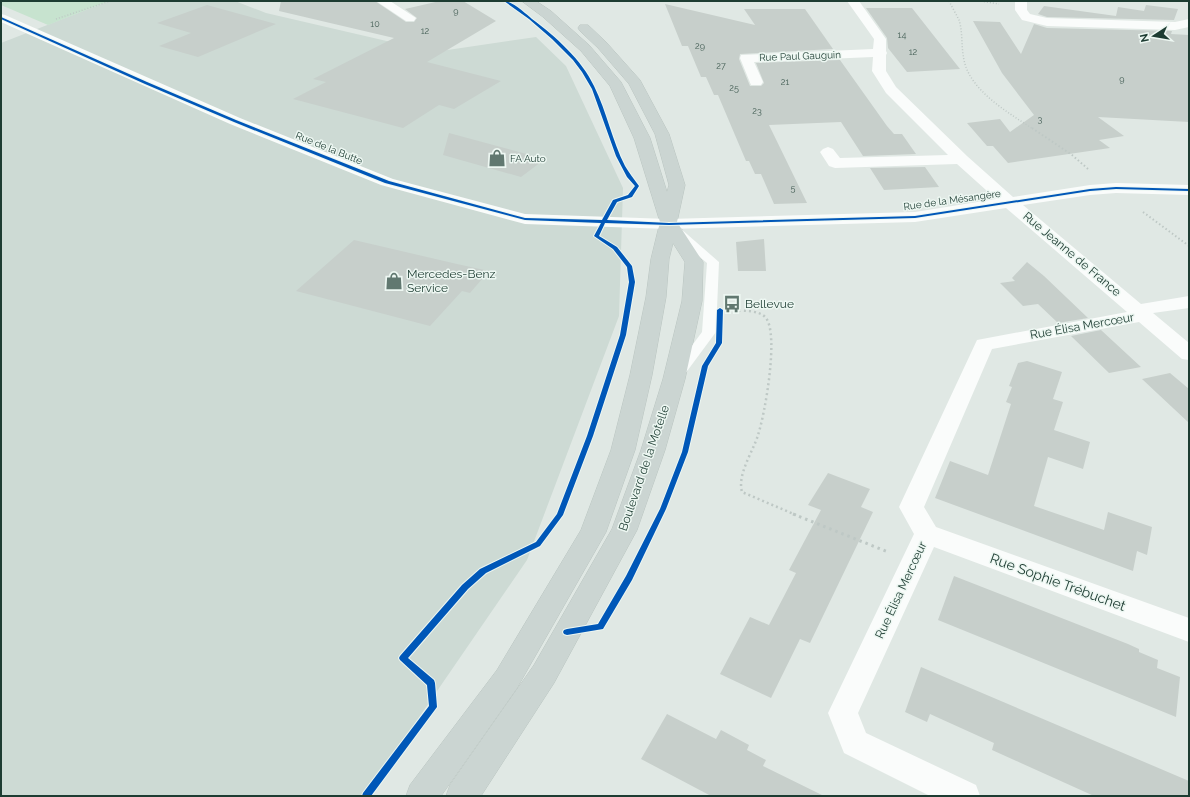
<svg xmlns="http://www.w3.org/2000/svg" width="1190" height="797" font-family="Raleway,sans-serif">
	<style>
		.built { fill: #cddad4 }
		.green { fill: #c7e3cf }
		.building { fill: #c7cfcb }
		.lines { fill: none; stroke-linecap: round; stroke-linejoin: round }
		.primary-casing { stroke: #bac5c1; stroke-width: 1 }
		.path-far3 { stroke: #bec8c5; stroke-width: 1.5; stroke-dasharray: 1 2; stroke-linecap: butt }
		.path-far2 { stroke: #bec8c5; stroke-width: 2; stroke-dasharray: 1.5 2.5; stroke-linecap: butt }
		.path-far1 { stroke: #bec8c5; stroke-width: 2.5; stroke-dasharray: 2 3; stroke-linecap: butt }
		.path { stroke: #bec8c5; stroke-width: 3; stroke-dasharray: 2.5 4; stroke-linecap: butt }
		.service { fill: #fafcfb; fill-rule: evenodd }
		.minor { fill: #fafcfb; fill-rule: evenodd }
		.primary { fill: #cbd5d2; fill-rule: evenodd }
		.cycleway-casing { stroke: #edf7f2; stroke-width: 2 }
		.cycleway { fill: #0057b8; fill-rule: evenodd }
		.labels { text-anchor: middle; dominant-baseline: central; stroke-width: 3; stroke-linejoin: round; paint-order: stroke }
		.far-number-label { font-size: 9px; fill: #486259 }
		.far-street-label { font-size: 10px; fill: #1d3c32; stroke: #edf7f2 }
		.far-poi-label { font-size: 10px; fill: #1d3c32; stroke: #edf7f2; text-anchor: start }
		.street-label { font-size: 12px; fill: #1d3c32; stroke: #edf7f2 }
		.poi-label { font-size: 12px; fill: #1d3c32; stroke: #edf7f2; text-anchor: start }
		.near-street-label { font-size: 14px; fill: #1d3c32; stroke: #edf7f2 }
	</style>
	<rect width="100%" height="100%" fill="#e0e8e4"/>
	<path class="built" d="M109 1H235L266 13 434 52 536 37 566 66 623 188 619 316 527 560 365 796H1V43Z"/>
	<path class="green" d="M1 1H109L48 25 1 5Z"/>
	<path class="building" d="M281 1H375L406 22H414L417 18 405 9 440 1H463L496 21 427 62 501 81 454 109 439 105 403 128 293 99 326 82 313 79 394 38 279 11Z
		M665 4 755 25 744 9H805L833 49 740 54 739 59 750 86H761L764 83 756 63 840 60 887 126 894 134H902L916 154 863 156 841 122 769 125 807 203 774 204 761 174H755L749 161H746L718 95H714L706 77H701L688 46H682Z
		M207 5 276 24 198 57 159 46 191 33 157 23Z
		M1146 5 1178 9 1174 20 1047 17 1038 14 1044 6 1116 16 1118 7 1144 11Z
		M866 8H912L960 69 907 72 888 48 887 38Z
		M973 21 1000 22 1021 54 1034 24 1047 28 1172 31 1171 34 1189 35V122L1098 117 1124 136 1099 140 1110 148 1008 163 993 146H987L967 123 1000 119 1010 132 1034 115 1002 73Z
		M449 133 545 159 521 177 443 155Z
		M925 167 939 187 884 190 870 168Z
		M764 239 766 271H738L736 242Z
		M354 240 457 264 489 271 470 293 462 291 430 326 296 291Z
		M1027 262 1044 276 1088 318 1058 323 1038 304 1023 306 1000 283 1015 281 1012 278Z
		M1101 330 1141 367 1109 373 1071 336Z
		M1027 361 1062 372 1053 399 1063 402 1054 430 1090 442 1083 469 1048 457 1034 506 1104 530 1108 512 1152 527 1147 555 1137 551 1133 571 935 498 950 461 988 475 1011 404 1006 402 1012 387 1009 386 1018 363Z
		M1170 373 1189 389V423L1142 379Z
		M828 473 870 489 861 507 873 512 810 643 800 639 771 698 720 674 750 617 769 625 796 573 789 570 821 510 808 505Z
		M954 576 1128 644 1139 649V652L1158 660 1157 668 1180 677 1176 717 938 620Z
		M921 667 1189 781V796H1094L992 750 994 743 930 714 927 722 905 712Z
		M667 714 716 739 721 730 749 745 747 750 766 760 763 766 824 796H711L641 759Z"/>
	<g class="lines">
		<g class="primary-casing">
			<path id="primary" d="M522 1H536L551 11 589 45 621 82 650 138 667 192 669 185 655 134 629 84 598 48 580 31 578 28 580 25H588L606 42 640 80 669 134 685 185 677 222 703 262 702 301 685 379 665 450 637 530 554 683 481 796H446L450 785 534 665 612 529 641 450 663 379 682 301 685 262 673 243 669 259 666 297 652 375 635 450 606 532 517 688 441 796H406L410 785 497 670 581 530 611 450 630 375 646 297 651 259 660 222 634 138 610 86 581 51 543 17Z"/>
		</g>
		<path class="path-far3" d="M949 1C952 7 956 14 959 20 963 32 961 47 964 60 970 91 1009 113 1033 129
			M981 1 999 4
			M56 19 110 1"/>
		<path class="path-far2" d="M1032 128 1072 155 1088 169
			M1143 212 1189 246"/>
		<path class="path-far1" d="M734 310C743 311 760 310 766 318 779 335 765 414 758 435 753 452 737 474 742 492L796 515"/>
		<path class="path" d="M793 514 888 552"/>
		<path class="service" d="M676 227 680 228 719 262 716 332 682 378 677 380 672 378 670 375 702 332 707 263 672 234 670 231 672 228Z"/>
		<path class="minor" d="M376 1H390L416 18 414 21H406Z
			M847 1H859L886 39V51L887 53 886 55V71L896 87 967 156 1013 197 1090 185 1116 183 1189 185V195L1116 193 1090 195 1023 205 1141 304 1189 296V308L1153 313 1189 343V360L1182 359 1139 322 992 349 924 507 936 527 1189 618V642L934 547 858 713 866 733 976 785 980 796H930L844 753 828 713 914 534 899 507 977 340 1127 312 1006 208 915 222 669 229 525 224 381 185 230 124 1 22V14L5 15 240 118 393 179 525 214 669 219 915 212 996 199 957 164 835 168 829 166 820 152 823 149 828 147 833 149 840 158 948 155 886 93 872 71 873 57 754 62 763 82 761 85H751L740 58 741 55 873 49 874 39Z
			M1015 1H1027V10L1030 14 1047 18 1175 22 1189 19V27L1175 30 1047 26 1022 20 1015 10Z"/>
		<use href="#primary" class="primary"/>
		<g class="cycleway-casing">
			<path id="cycleway" d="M504 1C512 1 526 14 532 19 555 36 582 60 594 86 607 112 612 141 625 166 629 173 634 179 639 186L632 197 617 202 607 220 669 223 915 216 1090 189 1116 187 1189 189V191L1116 189 1090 191 915 218 669 225 605 223 599 236 617 247 632 266 635 282 626 335 593 436 563 515 540 546 486 573 468 589 408 658 434 680 435 683 437 707 371 796H362L363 793 429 706 427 685 400 660 399 658 400 656 462 585 480 569 536 542 557 514 587 436 620 335 629 282 627 267 613 249 594 236 601 223 525 220 385 183 234 122 145 84 1 19V17L147 82 236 120 389 181 525 218 602 220 613 200 628 195 635 186 627 177 616 156 592 89 582 72 573 60 552 39 529 19Z
				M720 308 723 310 722 343 708 366 688 452 666 509 632 580 603 629 567 635 564 634 563 632 564 630 567 629 598 624 626 576 660 509 682 452 702 366 716 343 717 310Z"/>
		</g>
		<use href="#cycleway" class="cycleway"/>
	</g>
	<defs>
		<g id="shop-bare" transform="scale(1.38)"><path d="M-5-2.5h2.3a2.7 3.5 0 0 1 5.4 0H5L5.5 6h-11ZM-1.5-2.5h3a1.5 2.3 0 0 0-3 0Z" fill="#617870" stroke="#edf7f2" stroke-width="2.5" paint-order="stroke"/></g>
		<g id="bus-bare" transform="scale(1.38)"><path d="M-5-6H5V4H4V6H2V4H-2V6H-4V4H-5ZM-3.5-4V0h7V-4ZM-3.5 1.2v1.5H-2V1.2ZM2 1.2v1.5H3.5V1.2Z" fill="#617870" stroke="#edf7f2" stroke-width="2.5" paint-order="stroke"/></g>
	</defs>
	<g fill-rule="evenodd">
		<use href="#shop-bare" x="497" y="158"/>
		<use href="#shop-bare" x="394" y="281"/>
		<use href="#bus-bare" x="732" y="304"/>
	</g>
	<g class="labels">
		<g class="far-number-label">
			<text x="456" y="11">9</text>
			<text x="375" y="24">10</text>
			<text x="425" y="31">12</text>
			<text x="902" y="35">14</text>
			<text x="700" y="46">29</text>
			<text x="913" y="52">12</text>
			<text x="721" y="66">27</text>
			<text x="1122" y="79">9</text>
			<text x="785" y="82">21</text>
			<text x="734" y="88">25</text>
			<text x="757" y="111">23</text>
			<text x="1040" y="119">3</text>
			<text x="793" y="188">5</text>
		</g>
		<g class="far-street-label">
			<text transform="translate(800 56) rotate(-2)">Rue Paul Gauguin</text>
			<text transform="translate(329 148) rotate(22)">Rue de la Butte</text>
			<text transform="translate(952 200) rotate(-8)">Rue de la Mésangère</text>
		</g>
		<g class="far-poi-label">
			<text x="510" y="158">FA Auto</text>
		</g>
		<g class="street-label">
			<text transform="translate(1072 254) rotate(40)">Rue Jeanne de France</text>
			<text transform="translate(1082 326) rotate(-10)">Rue Élisa Mercœur</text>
			<text transform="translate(644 468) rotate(-71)">Boulevard de la Motelle</text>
			<text transform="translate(901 590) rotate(-65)">Rue Élisa Mercœur</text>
		</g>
		<g class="poi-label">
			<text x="407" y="274">Mercedes-Benz<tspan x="407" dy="14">Service</tspan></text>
			<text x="745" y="304">Bellevue</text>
		</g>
		<g class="near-street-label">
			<text transform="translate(1058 582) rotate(20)">Rue Sophie Trébuchet</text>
		</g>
	</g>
	<rect width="1190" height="797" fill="none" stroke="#1d3c32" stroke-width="4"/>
	<g transform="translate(1154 36) rotate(258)" stroke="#edf7f2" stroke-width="3" paint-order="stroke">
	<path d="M0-3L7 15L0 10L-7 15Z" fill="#1d3c32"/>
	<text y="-6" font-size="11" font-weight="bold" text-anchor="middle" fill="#1d3c32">N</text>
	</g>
</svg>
